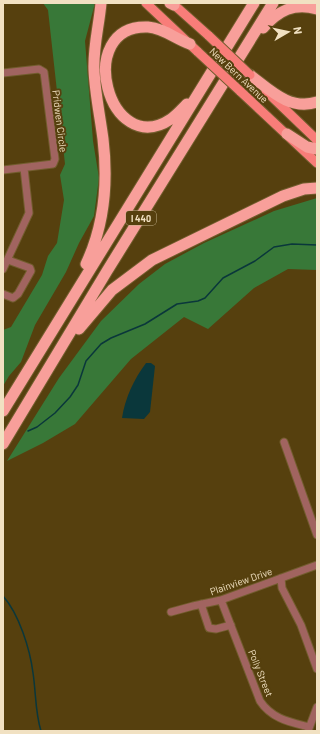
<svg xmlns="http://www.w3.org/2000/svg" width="320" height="734" font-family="Barlow,sans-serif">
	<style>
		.green { fill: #387838 }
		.water { fill: #0a373b }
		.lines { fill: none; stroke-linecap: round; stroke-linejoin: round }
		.stream { stroke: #0a373b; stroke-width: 1.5 }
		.minor-casing { stroke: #725d2e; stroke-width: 9 }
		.major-casing { stroke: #725d2e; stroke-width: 11 }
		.highway-casing { stroke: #725d2e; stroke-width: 13 }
		.minor { stroke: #a16460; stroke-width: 7 }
		.major { stroke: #f87d79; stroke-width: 9 }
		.highway { stroke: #f89f9a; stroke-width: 11 }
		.major-bridge-casing { stroke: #725d2e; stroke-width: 11; stroke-linecap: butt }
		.major-bridge { stroke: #f87d79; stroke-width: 9 }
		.labels { text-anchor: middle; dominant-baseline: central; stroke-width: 4; stroke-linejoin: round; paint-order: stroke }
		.shield { fill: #56400e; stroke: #c2b18c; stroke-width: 1 }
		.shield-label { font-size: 9px; font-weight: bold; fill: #f1e1c2 }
		.street-label { font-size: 10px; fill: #f1e1c2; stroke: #56400e }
	</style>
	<rect width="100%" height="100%" fill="#56400e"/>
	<path class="green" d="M43 3H95L85 41 93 141 99 178 94 216 79 243 66 272 35 325 21 362 9 376 3 386V330L11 327 42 275 48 256 57 243 64 200 60 175 65 164 48 10Z
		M317 198V270L288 269 254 288 208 329 184 317 131 359 75 424 43 443 7 461 59 378 101 321 139 284 165 264 204 243 274 211Z"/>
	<path class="water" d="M146 363H151L155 366 150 412 144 419 122 418C125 398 134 379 146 363Z"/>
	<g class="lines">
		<path class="stream" d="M28 431 37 427 55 413 70 397 78 385 86 361 101 344 111 338 145 324 177 304 198 301 205 298 223 278 255 261 274 247 292 244 317 245
			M3 596C19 614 30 649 33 673 36 692 35 712 41 731"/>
		<g class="minor-casing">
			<path id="minor" d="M3 73 39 69 44 72 55 159 53 164 3 170
				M3 269 29 213 24 168
				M3 294 13 298 18 294 31 271 30 268 8 260
				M284 442 317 535
				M281 578 282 588 301 625 317 669
				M221 600 260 701C272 719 290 722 309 727
				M201 604 209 628 216 629 231 625
				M171 612 193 606 221 600 317 565
				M308 731 317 707"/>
		</g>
		<g class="major-casing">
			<path id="major" d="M146 3 198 52
				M172 3 209 36
				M240 91 317 163
				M266 91 317 140"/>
		</g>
		<g class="highway-casing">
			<path id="highway" d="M170 3 174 5
				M263 28C278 11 294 2 317 9
				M250 75C270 90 290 111 317 102
				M187 104C182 109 177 115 171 119 108 161 73 24 148 27 163 28 176 39 190 44
				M287 134 307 147 317 149
				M86 264C104 226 108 181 103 139 100 116 95 93 94 70 93 47 99 26 101 3
				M79 329 112 290 152 260 283 196 304 189 317 188
				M3 411 254 3
				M3 444 107 271 273 3"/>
		</g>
		<use href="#minor" class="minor"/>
		<use href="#major" class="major"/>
		<use href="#highway" class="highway"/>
		<g class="major-bridge-casing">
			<path id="major-bridge" d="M209 36 250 75
				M198 52 240 91"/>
		</g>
		<use href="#major-bridge" class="major-bridge"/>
	</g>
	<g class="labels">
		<rect class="shield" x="126" y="211" width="30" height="14" rx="3"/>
		<g class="shield-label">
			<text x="141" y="218">I 440</text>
		</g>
		<g class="street-label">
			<text transform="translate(239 75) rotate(43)">New Bern Avenue</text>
			<text transform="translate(60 121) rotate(83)">Pridwen Circle</text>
			<text transform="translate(241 581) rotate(-19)">Plainview Drive</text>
			<text transform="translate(261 673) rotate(68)">Polly Street</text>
		</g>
	</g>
	<rect width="320" height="734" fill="none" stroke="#f1e1c2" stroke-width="8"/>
	<g transform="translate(288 32) rotate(81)" stroke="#56400e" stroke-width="3" paint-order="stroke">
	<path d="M0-3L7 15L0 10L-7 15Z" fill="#f1e1c2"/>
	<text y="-6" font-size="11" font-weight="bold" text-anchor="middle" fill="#f1e1c2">N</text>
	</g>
</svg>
